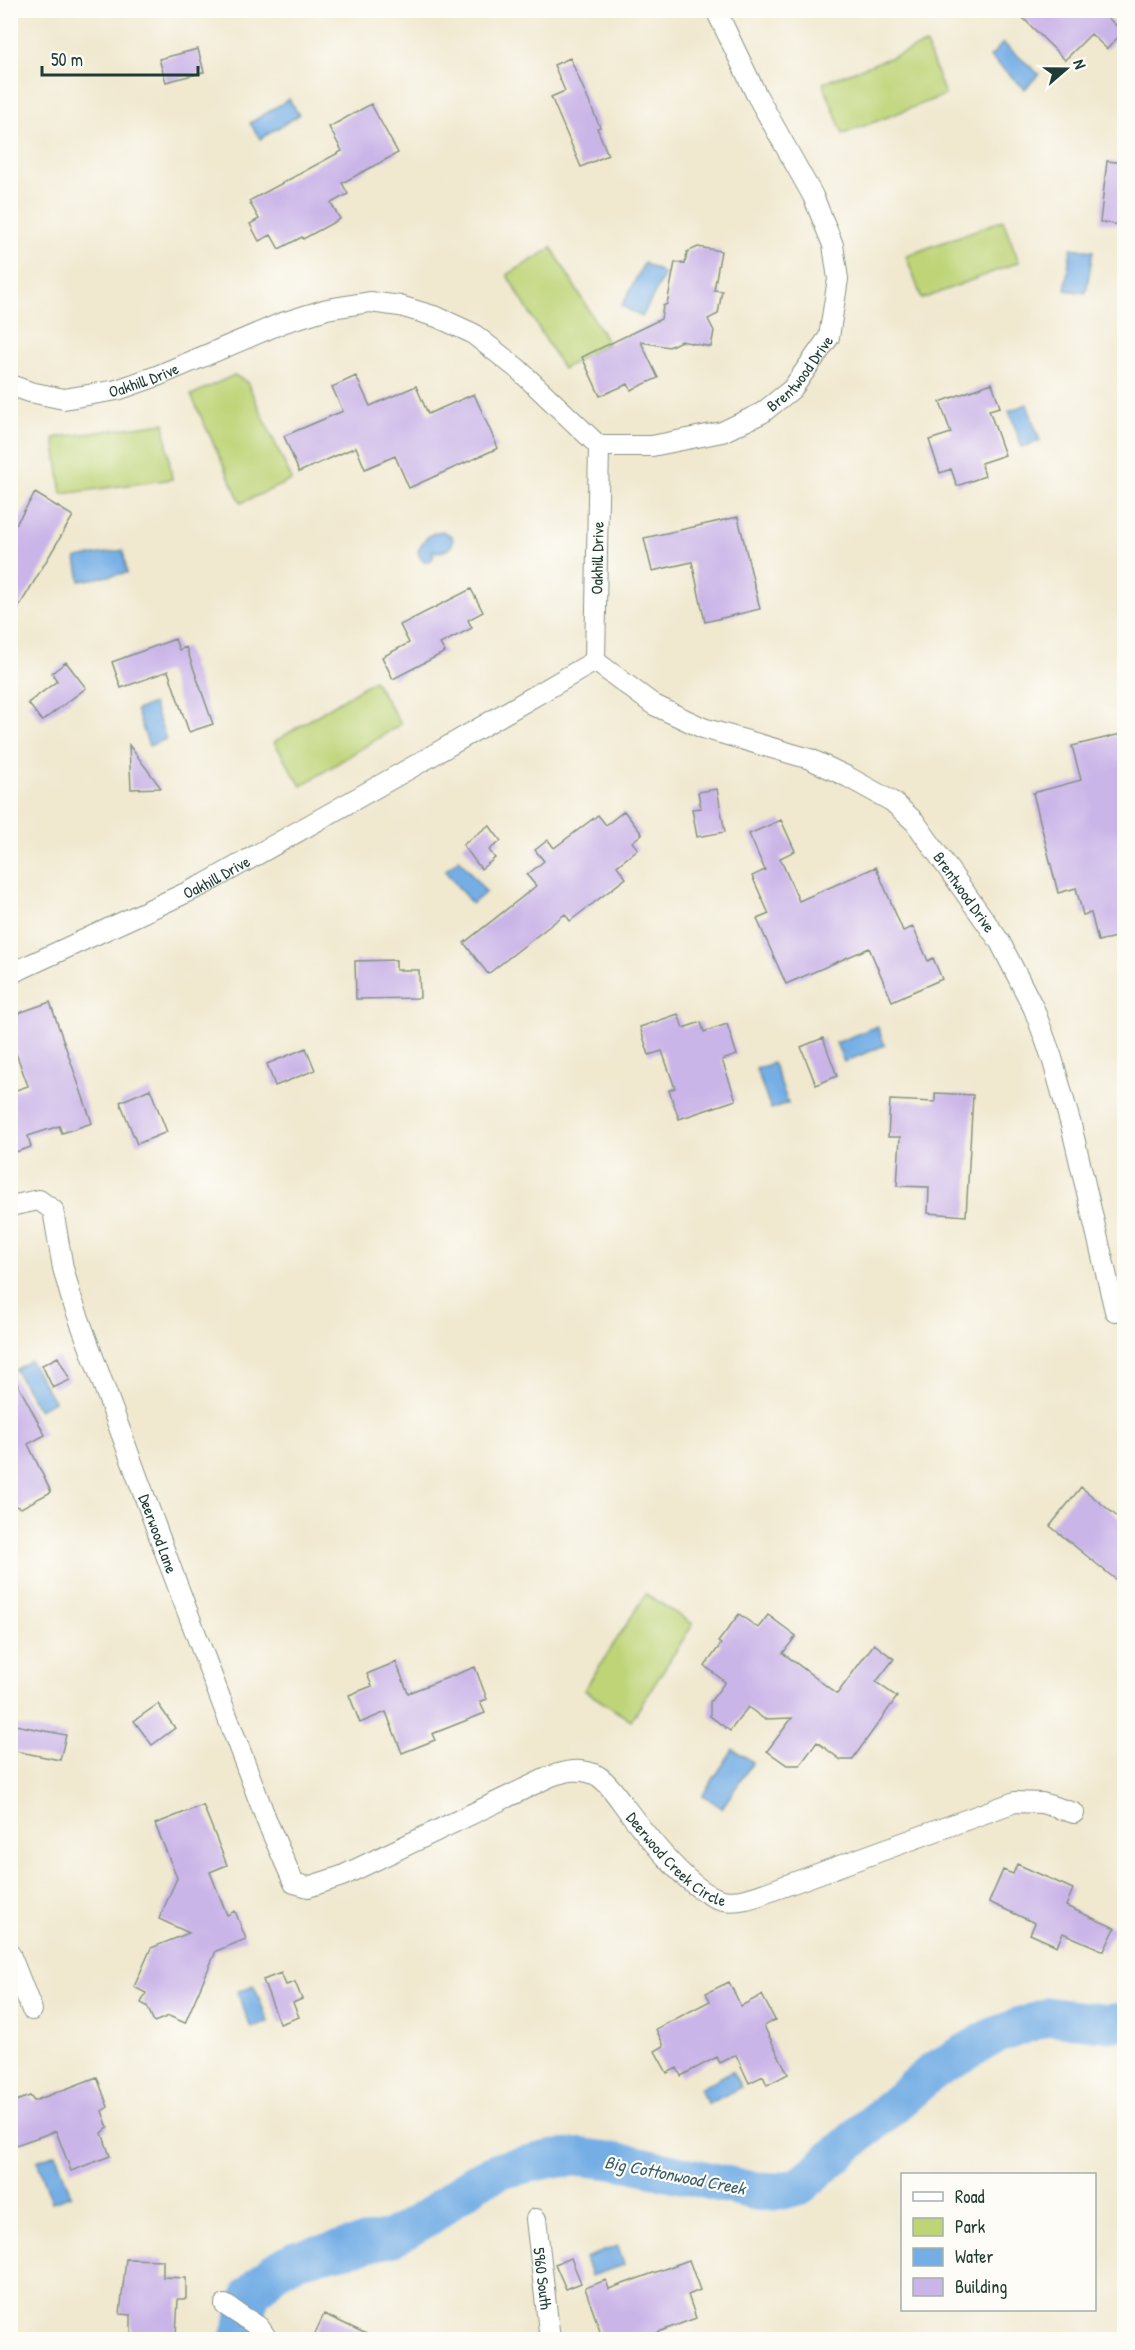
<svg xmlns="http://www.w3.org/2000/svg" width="1135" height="2350" font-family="'Patrick Hand',sans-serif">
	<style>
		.green { fill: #bed477; stroke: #6e8856; stroke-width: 1.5 }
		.water { fill: #75aee5; stroke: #4a768c; stroke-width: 1.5 }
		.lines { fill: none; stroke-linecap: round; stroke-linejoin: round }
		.river { stroke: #75aee5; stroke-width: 38 }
		.building { fill: #cab5e8 }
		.minor-casing { stroke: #889282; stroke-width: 22 }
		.minor { stroke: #fff; stroke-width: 20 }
		.labels { text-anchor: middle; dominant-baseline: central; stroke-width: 4.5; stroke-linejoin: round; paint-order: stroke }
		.street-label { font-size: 16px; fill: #1f3d34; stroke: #fdfcf7 }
		.water-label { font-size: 18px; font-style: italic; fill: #395f69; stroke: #fdfcf7 }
	</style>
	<rect width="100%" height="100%" fill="#fdfcf7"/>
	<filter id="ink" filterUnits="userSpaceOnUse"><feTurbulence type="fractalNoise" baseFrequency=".0167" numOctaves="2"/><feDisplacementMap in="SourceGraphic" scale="12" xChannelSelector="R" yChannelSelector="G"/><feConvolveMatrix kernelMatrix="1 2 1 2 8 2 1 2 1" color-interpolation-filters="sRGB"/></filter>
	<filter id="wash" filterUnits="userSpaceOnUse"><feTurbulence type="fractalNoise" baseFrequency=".008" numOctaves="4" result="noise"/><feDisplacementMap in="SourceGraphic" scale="24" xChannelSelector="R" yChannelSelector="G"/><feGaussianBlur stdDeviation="1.35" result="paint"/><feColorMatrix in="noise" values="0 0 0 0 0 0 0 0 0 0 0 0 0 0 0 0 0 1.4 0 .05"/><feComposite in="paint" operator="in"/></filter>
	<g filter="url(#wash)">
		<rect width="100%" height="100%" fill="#f0e8cf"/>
		<path class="green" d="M926 44 945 95 843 134 823 83Z
			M1003 220 1019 262 922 299 906 256Z
			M552 248 608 343 563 369 507 275Z
			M234 375 247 382 292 480 241 503 191 395Z
			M164 423 172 479 62 494 54 438Z
			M374 680 401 724 301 786 274 742Z
			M646 1594 693 1624 631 1721 584 1690Z"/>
		<path class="water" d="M1003 43 1039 74 1025 89 990 57Z
			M289 99 299 115 260 139 250 123Z
			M1071 248 1093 251 1086 293 1065 290Z
			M644 263 665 274 642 317 622 306Z
			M1027 404 1040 441 1022 447 1009 411Z
			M442 531 452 536C456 550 442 553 432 551L434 556 429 562H424L420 557 418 551C424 539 429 533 442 531Z
			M123 550 127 573 80 581 76 558Z
			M153 704 166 739 149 746 136 710Z
			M459 859 486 892 472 904 445 871Z
			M877 1026 885 1045 844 1062 836 1043Z
			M773 1063 788 1103 771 1109 756 1069Z
			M30 1361 54 1401 39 1410 15 1370Z
			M733 1749 753 1762 722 1808 703 1795Z
			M254 1985 268 2022 251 2028 237 1992Z
			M732 2071 741 2087 708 2104 699 2089Z
			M56 2154 71 2195 52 2202 37 2161Z
			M618 2246 624 2265 591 2276 585 2258Z"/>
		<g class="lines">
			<path class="river" d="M239 2340 251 2294 273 2272 296 2259 392 2238 430 2216 475 2182 502 2170 551 2159 582 2157 630 2163 759 2192 781 2191 800 2186 933 2071 994 2036 1049 2016 1105 2023 1124 2022"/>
		</g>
		<g id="blocks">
			<path class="building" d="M1015 10H1104L1105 15 1123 32 1107 49 1091 34 1065 60Z
				M198 49 204 72 166 82 159 59Z
				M570 58 600 127 597 128 608 155 581 167 551 97 565 91 554 65Z
				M371 104 398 153 342 183 348 194 331 203 340 219 303 239 302 237 279 249 271 235 259 241 250 224 259 219 249 201 342 151 329 127Z
				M1107 161 1125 163V199L1121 225 1100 222Z
				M698 247 721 251 714 290 722 291 718 314 708 319 714 331 711 347 681 341 669 347 641 342 658 378 631 390 628 384 600 396 582 357 661 319 663 306 667 304 675 262 685 264 687 252Z
				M356 376 370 406 416 386 428 414 474 394 498 448 409 488 395 456 365 469 356 447 299 472 284 436 343 411 332 387Z
				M992 383 1000 407 989 410 1005 455 981 463 985 476 957 486 951 469 940 473 929 440 951 433 940 402Z
				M35 493 73 516 10 622V534Z
				M738 517 760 609 705 622 692 562 652 571 644 538Z
				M471 589 483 612 468 620 472 628 440 644 445 652 393 679 382 657 409 643 400 625Z
				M175 639 179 650 186 647 213 724 189 732 168 671 121 688 112 662Z
				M66 662 86 688 42 721 28 703 57 681 52 673Z
				M1125 733V935L1098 941 1091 913 1083 915 1076 888 1058 893 1033 793 1081 780 1072 746Z
				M129 745 161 788 131 789Z
				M717 789 725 832 697 837 692 809 701 808 698 792Z
				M624 811 642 834 632 842 638 849 617 866 626 878 570 921 565 914 488 974 464 943 536 886 527 875 544 861 535 850 548 840 554 848 598 815 606 825Z
				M781 820 795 851 780 858 799 901 876 867 903 931 913 927 928 961 933 958 942 979 892 1001 869 948 786 984 757 919 769 914 752 876 765 870 749 834Z
				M489 825 501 841 489 850 495 858 481 869 463 845Z
				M396 960V970H419L420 998 356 999 355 961Z
				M50 1002 92 1123 62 1133 59 1126 28 1136 31 1147 10 1154V1092L28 1086 10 1037V1016Z
				M678 1014 683 1028 701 1022 704 1032 727 1024 737 1055 722 1060 736 1100 679 1119 669 1090 675 1088 662 1051 649 1055 640 1027Z
				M823 1038 837 1076 816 1085 801 1047Z
				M306 1048 315 1070 275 1086 267 1064Z
				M150 1089 167 1132 137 1144 120 1102Z
				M935 1093 973 1095 966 1216 928 1213 929 1187 897 1186 900 1137H888L890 1100 935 1102Z
				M58 1357 70 1380 53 1388 42 1365Z
				M10 1370 45 1435 28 1444 51 1492 21 1508 10 1504Z
				M1081 1487 1125 1523V1587L1050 1526Z
				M739 1614 758 1628 768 1615 796 1636 783 1653 837 1694 874 1644 894 1659 876 1682 897 1697 852 1760H841L817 1742 800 1765H787L767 1751 792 1718 764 1719 748 1707 730 1731 710 1716V1702L725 1682 705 1666 721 1644 718 1642Z
				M396 1662 408 1693 475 1667 487 1699 480 1702 485 1713 432 1734 435 1740 402 1753 386 1712 360 1723 349 1695 372 1686 367 1674Z
				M158 1704 175 1728 152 1745 134 1721Z
				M10 1724 66 1735 60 1760 10 1750Z
				M203 1805 227 1865 210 1872 227 1915 235 1911 246 1939 216 1951 185 2023 169 2016 154 2022 147 2006 141 2003 146 1993 134 1987 151 1948 189 1933 159 1919 177 1878 155 1824Z
				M1017 1864 1073 1889 1066 1906 1115 1928 1104 1951 1063 1933 1057 1946 1030 1934 1035 1923 989 1902 1003 1870 1013 1874Z
				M281 1973 286 1985 295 1982 302 1999 293 2003 299 2017 280 2024 263 1980Z
				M729 1982 741 2006 762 1995 775 2020 764 2026 788 2074 767 2085 763 2076 749 2083 736 2055 720 2063 717 2057 681 2076 677 2068 667 2073 655 2051 664 2046 656 2029 710 2001 706 1993Z
				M97 2077 108 2107 102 2111 108 2128 102 2133 110 2156 71 2171 56 2131 10 2147V2103L30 2096 34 2101Z
				M571 2258 581 2283 566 2289 555 2264Z
				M126 2259 163 2260V2277L186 2278V2299H178L176 2336 156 2335V2340H137V2336H131V2315L120 2314Z
				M689 2260 700 2290 688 2295 696 2318 637 2340H603L585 2288 606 2280 609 2289Z
				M324 2314 379 2340H312Z"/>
		</g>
	</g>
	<g filter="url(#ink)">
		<use href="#blocks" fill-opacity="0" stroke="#889282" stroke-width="1.5"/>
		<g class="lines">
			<g class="minor-casing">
				<g id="minor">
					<path id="s1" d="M10 385 30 392 64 399 117 390 157 376 282 323 327 309 370 302 400 306 437 317 472 333 518 369 599 446 595 661"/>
					<path id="s2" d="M599 446H652L722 432 762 413 792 389 829 337 838 279 833 245 813 196 756 94 716 10"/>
					<path id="s3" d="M595 661 654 705 703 728 810 759 848 777 893 802 915 822 1000 942 1034 1009 1052 1058 1071 1125 1115 1311"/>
					<path id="s4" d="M10 974 205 884 414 766 595 661"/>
					<path id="s5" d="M10 1206 39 1200 53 1210 63 1268 71 1297 172 1571 268 1824 294 1883 308 1887 342 1876 549 1777C565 1771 582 1767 598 1776 610 1784 619 1799 628 1811 647 1836 692 1894 723 1900 739 1903 754 1897 768 1892L1015 1802 1042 1803 1074 1813"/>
					<path d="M10 1954 32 2010"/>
					<path id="s6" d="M536 2219 550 2340"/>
					<path d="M225 2305 259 2327 268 2340"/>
				</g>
			</g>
			<use href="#minor" class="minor"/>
		</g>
	</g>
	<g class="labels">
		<g class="street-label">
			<text stroke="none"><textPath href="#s2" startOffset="224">Brentwood Drive</textPath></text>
			<text stroke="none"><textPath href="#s1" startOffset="138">Oakhill Drive</textPath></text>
			<text transform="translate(597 558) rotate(-89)">Oakhill Drive</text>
			<text stroke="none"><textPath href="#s4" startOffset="228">Oakhill Drive</textPath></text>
			<text stroke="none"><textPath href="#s3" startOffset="448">Brentwood Drive</textPath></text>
			<text stroke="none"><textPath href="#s5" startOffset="388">Deerwood Lane</textPath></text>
			<text stroke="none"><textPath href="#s5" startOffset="1209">Deerwood Creek Circle</textPath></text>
			<text stroke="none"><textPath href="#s6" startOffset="60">5960 South</textPath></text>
		</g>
		<g class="water-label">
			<text transform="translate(675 2175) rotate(11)">Big Cottonwood Creek</text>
		</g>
	</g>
	<rect width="1135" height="2350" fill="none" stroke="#fdfcf7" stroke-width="36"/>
	<rect x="901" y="2173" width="195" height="138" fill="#fdfcf7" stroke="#a4b0a9" stroke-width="1.5"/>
	<rect x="913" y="2192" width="30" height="9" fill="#ffffff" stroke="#a4b0a9" stroke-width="1.5"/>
	<text x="955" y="2203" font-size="18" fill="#1f3d34">Road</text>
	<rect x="913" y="2218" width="30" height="18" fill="#bed477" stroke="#a4b0a9" stroke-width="1.5"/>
	<text x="955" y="2233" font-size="18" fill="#1f3d34">Park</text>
	<rect x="913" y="2248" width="30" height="18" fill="#75aee5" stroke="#a4b0a9" stroke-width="1.5"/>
	<text x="955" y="2263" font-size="18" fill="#1f3d34">Water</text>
	<rect x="913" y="2278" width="30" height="18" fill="#cab5e8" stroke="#a4b0a9" stroke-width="1.5"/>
	<text x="955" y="2293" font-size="18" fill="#1f3d34">Building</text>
	<g transform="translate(1066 69) rotate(70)" stroke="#fdfcf7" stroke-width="4.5" paint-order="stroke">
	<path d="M0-4.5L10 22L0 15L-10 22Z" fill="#1f3d34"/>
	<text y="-9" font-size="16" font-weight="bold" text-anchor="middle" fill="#1f3d34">N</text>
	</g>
	<path d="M42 66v9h156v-9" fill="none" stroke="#1f3d34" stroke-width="3"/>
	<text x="51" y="66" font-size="18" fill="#1f3d34" stroke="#fdfcf7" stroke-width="4.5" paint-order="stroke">50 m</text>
</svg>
